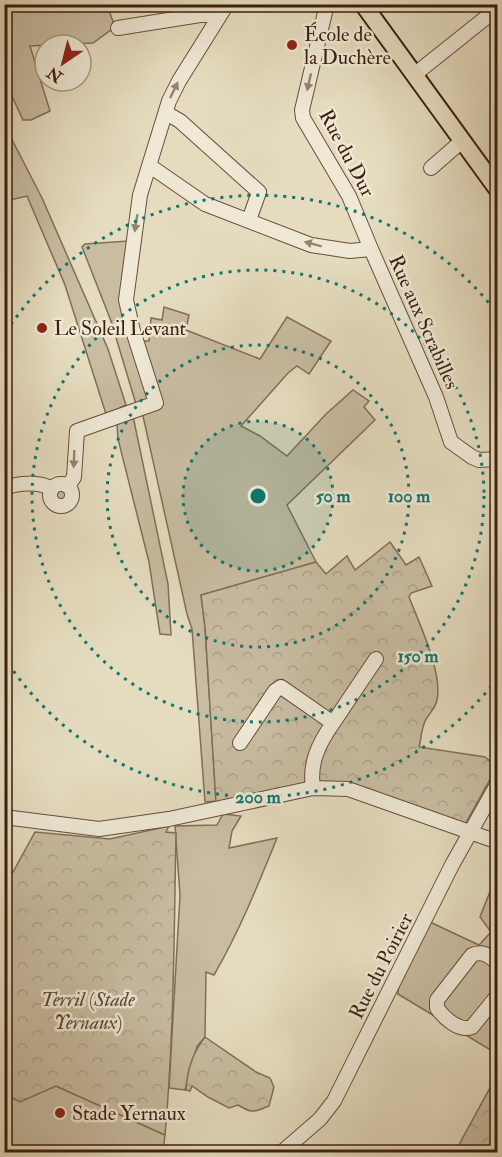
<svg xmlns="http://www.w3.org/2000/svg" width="502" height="1157" font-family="'IM FELL Double Pica',serif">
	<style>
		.grass { fill: #c8bca1; stroke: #826e56; stroke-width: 1.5 }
		.forest { fill: url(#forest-crowns); stroke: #826e56; stroke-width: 1.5 }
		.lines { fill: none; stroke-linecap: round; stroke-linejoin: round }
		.minor-casing { stroke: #664e39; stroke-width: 16 }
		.major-casing { stroke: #3c1f0c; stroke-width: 20 }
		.minor { stroke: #eee8d5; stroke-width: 14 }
		.major { stroke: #e5dcbf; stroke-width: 16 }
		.oneway { fill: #958470 }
		.ring { fill: none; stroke: #0f766e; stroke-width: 3; stroke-dasharray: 3 6 }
		.poi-dot { fill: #8f2418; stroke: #eee8d5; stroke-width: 2 }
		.labels { text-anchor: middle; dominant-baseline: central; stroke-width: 5; stroke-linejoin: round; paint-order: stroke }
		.poi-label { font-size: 20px; fill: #3c1f0c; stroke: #eee8d5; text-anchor: start }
		.street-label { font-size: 20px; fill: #3c1f0c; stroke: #eee8d5 }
		.park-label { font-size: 20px; font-style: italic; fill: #5f4631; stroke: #eee8d5 }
		.centre { fill: #0f766e; stroke: #eee8d5; stroke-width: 3 }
		.ring-label { font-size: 18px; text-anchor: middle; font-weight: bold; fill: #0f766e; stroke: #eee8d5; stroke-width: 5; stroke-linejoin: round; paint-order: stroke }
	</style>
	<defs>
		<pattern id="forest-crowns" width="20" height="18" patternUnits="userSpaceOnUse" patternTransform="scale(1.5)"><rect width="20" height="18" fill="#c8bca1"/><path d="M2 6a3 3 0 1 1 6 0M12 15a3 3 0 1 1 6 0" fill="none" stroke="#ada189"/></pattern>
	</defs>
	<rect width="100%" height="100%" fill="#e5dcbf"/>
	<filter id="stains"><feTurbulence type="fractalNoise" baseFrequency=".00333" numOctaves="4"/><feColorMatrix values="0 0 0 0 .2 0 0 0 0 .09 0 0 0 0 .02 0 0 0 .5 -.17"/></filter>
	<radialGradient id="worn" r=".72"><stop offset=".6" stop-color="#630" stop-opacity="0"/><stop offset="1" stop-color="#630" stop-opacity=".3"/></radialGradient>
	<path class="grass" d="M5 5H107L115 27 93 43 30 46 50 111 31 120H23L9 90 5 87Z
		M4 124 42 198 108 349 126 405 106 414 65 285 27 196 5 201Z
		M128 241 136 341H149L151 318 162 320 164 307 189 315 186 330 260 359 287 317 331 341 309 374 297 366 288 373 241 426 260 436 287 456 326 414 353 390 369 401 364 407 375 420 287 505 316 562 201 595 205 627 216 801 205 802 192 629 187 614 143 416 154 400 136 404 111 321 82 247 85 244Z
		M133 416 168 584 171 635 160 634 149 562 118 439 117 424Z
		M50 495a11 11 0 1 1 22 0a11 11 0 1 1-22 0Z
		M223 814 241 816 232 831 229 848 277 838C258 885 239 932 214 975L206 972 205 1037 197 1046 185 1090 169 1088 180 895 175 826 217 825Z
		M495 883H497V1054L398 994 399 981 430 922 479 945 491 932 480 917 491 889Z
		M4 1085 56 1086 165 1135 163 1152H5Z"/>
	<path class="forest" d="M390 542 406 565 419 557 432 586 411 593 409 597C419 623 443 673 437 700 435 710 426 716 424 724 421 732 421 740 419 747L485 757 497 767 464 826 327 785 216 803 205 627 201 595 316 562 326 574 347 556 355 570Z
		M169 826 166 832 176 833C174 934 174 1035 165 1135L56 1086 20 1102 5 1094 4 870 9 873 13 872 35 832 110 839Z
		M205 1037 256 1072 270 1078 274 1087 269 1106C253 1112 253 1114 238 1105L229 1108 208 1097 192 1086 190 1091 186 1090C187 1070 193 1052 205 1037Z
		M497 1078V1152H455L490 1088Z"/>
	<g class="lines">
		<g class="minor-casing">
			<path id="minor" d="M327 4 302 110 303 118 349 196 371 249 436 397 451 442 472 457 479 460 498 459
				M118 28 200 15H220
				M414 75 498 8
				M166 113 180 121 259 192 249 220
				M150 166 205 204 311 245 350 251 371 249
				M431 168 462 141
				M50 495a11 11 0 1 1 22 0a11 11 0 1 1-22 0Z
				M68 486 74 477 77 431 156 403 133 331 126 300 140 195 169 101 179 81 227 4
				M4 488C19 483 38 481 52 489
				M333 723 376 659
				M240 743 275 691 281 687 284 689 333 723C319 743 309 763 313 788
				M4 817 99 829 169 819 313 788 348 789 498 842
				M498 963C489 956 483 950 472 955L437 1000V1008C444 1018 459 1032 472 1027L498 995
				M282 1152 320 1119 334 1101 452 865 498 783"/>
		</g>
		<g class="major-casing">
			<path id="major" d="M363 4 498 190"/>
		</g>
		<use href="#minor" class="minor"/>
		<use href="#major" class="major"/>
	</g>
	<defs><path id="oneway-solid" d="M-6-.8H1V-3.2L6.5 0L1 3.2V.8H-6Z" transform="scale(1.5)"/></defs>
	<g class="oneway">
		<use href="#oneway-solid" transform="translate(309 82) rotate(103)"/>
		<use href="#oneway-solid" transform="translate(174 90) rotate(-64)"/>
		<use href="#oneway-solid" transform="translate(136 223) rotate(99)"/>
		<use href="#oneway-solid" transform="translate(313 244) rotate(-165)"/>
		<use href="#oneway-solid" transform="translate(74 459) rotate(92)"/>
	</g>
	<circle cx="258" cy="496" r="75" fill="#0f766e" fill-opacity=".12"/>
	<g class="ring">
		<circle cx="258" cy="496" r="75"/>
		<circle cx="258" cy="496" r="151"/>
		<circle cx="258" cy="496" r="226"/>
		<path d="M497 679A301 301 0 0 1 6 660M6 332A301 301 0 0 1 497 313"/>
	</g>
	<g class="poi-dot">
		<circle cx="292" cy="45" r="6"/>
		<circle cx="42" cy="328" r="6"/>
		<circle cx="60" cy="1113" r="6"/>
	</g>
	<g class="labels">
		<g class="poi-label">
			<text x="304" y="34">École de<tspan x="304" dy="23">la Duchère</tspan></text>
			<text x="54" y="328">Le Soleil Levant</text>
			<text x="72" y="1113">Stade Yernaux</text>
		</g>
		<g class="street-label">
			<text transform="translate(347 153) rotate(62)">Rue du Dur</text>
			<text transform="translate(424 322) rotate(66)">Rue aux Scrabilles</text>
			<text transform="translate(381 966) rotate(-63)">Rue du Poirier</text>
		</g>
		<g class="park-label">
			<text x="88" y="999">Terril (Stade<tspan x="88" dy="23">Yernaux)</tspan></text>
		</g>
	</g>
	<circle cx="258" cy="496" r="9" class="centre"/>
	<g class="ring-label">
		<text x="333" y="502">50 m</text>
		<text x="409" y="502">100 m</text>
		<text x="418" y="662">150 m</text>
		<text x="258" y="803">200 m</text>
	</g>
	<rect width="502" height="1157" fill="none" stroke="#e5dcbf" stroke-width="24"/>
	<rect x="6" y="6" width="490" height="1145" fill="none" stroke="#3c1f0c" stroke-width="3"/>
	<rect x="12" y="12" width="478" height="1133" fill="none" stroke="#3c1f0c" stroke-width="1.5"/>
	<g transform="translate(63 63) rotate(215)"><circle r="28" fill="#eee8d5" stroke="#a79885" stroke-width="1.5"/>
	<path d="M0-4.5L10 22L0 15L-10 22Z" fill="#8f2418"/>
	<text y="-9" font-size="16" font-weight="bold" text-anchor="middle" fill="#3c1f0c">N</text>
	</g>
	<rect width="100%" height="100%" filter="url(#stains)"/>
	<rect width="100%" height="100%" fill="url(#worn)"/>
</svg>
